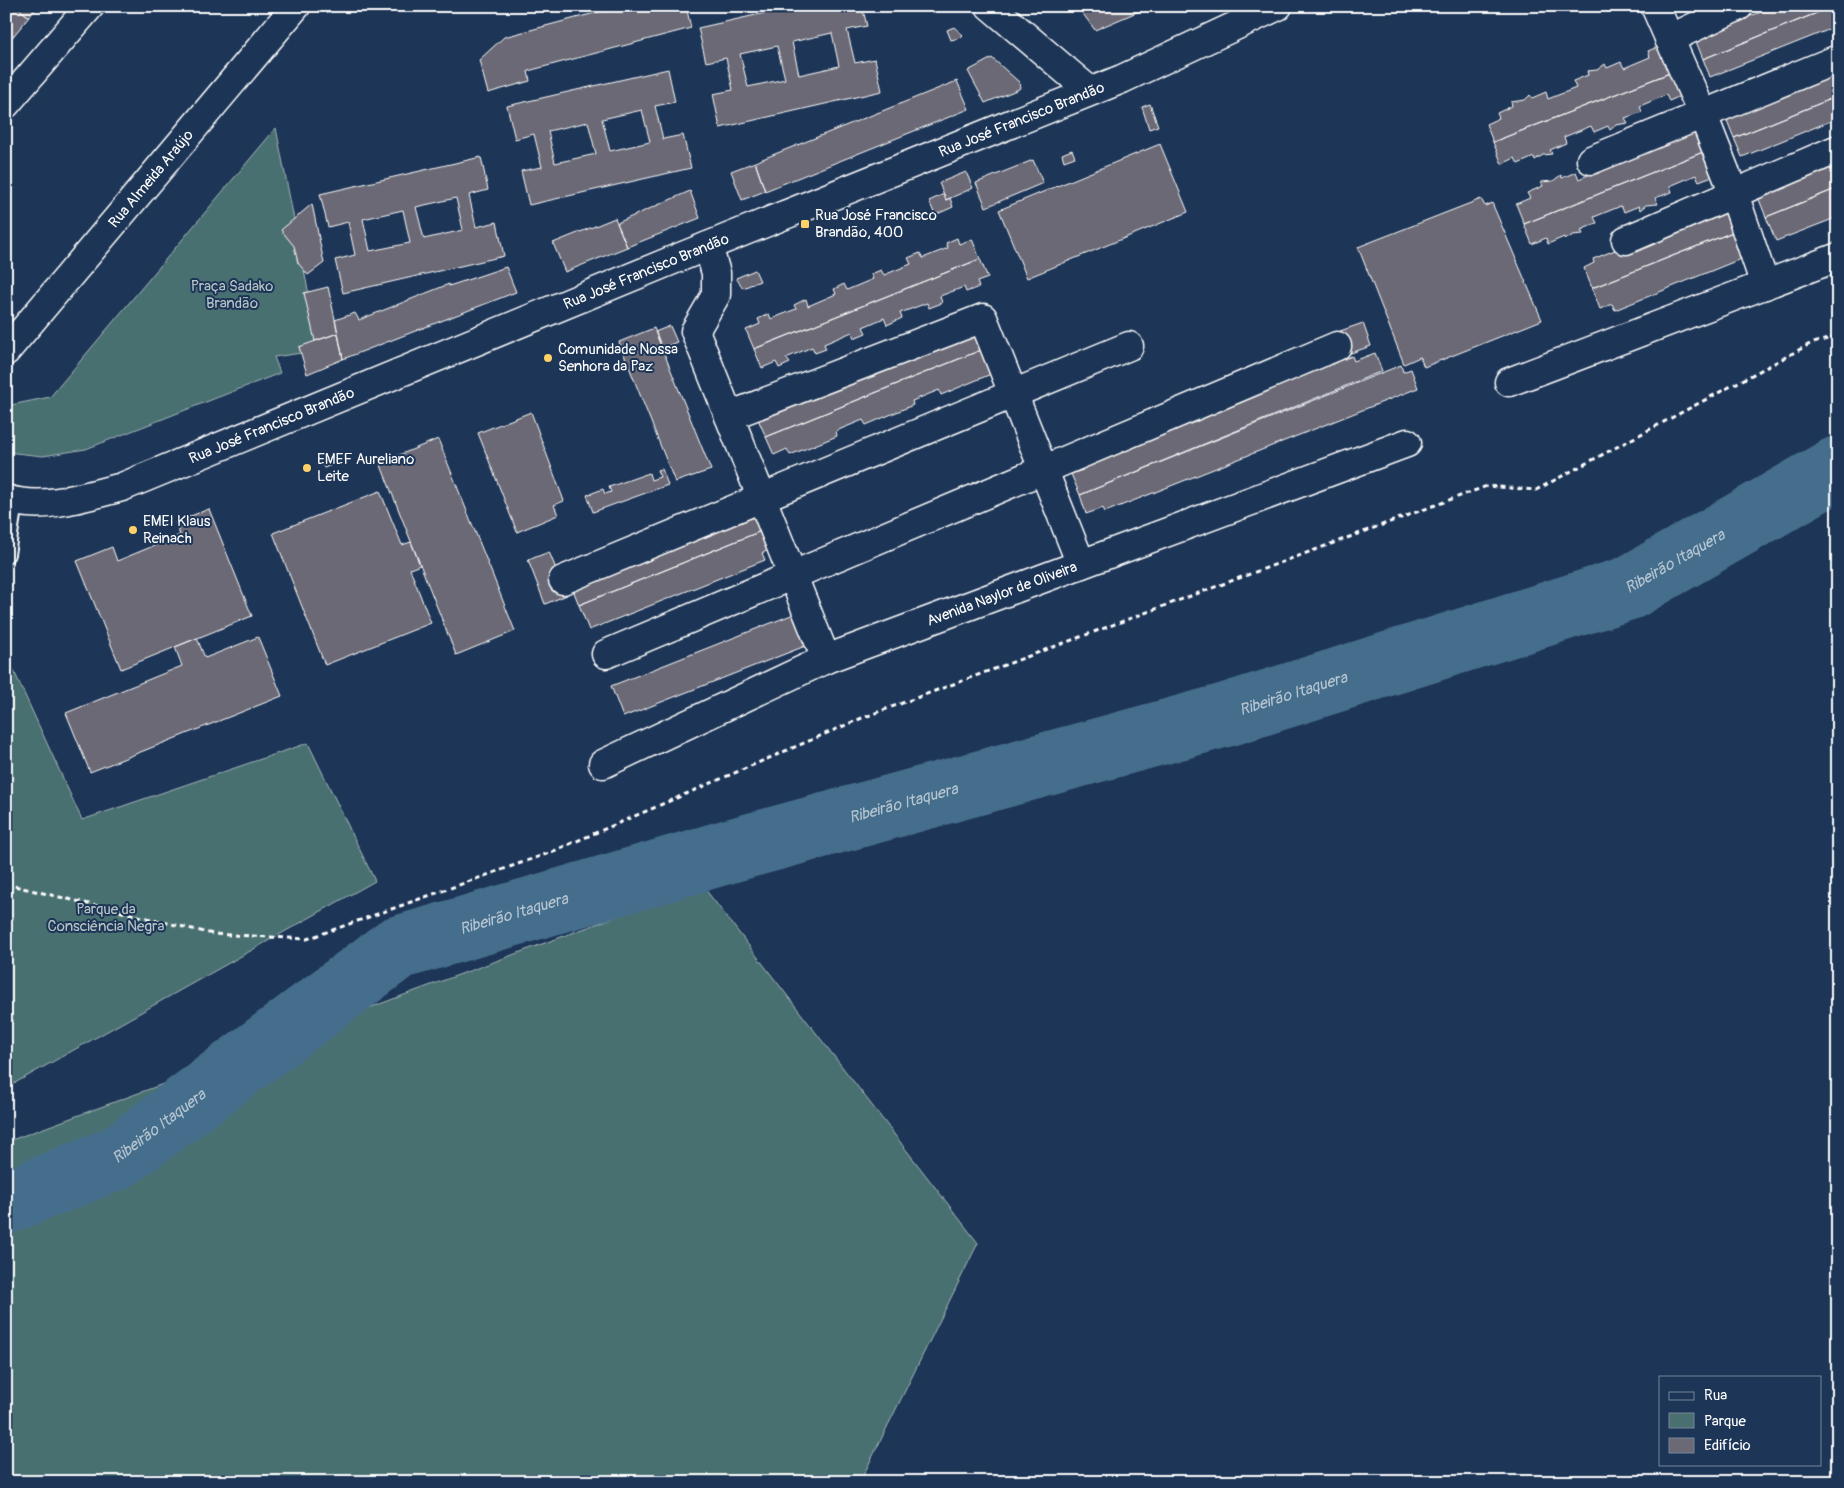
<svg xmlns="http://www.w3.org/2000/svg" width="1844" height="1488" font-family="Pangolin,sans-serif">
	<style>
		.green { fill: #4a6f71; stroke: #a4b7b8 }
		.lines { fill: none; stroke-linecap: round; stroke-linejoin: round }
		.river { stroke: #456e8d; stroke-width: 64 }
		.building { fill: #6b6975; stroke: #fff; fill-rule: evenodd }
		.service-casing { stroke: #fff; stroke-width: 20 }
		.minor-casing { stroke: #fff; stroke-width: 31 }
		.path { stroke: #fff; stroke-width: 3; stroke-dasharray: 5 4; stroke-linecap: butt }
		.service { stroke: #1d3557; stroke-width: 16 }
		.minor { stroke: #1d3557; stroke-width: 28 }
		.poi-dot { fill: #ffd166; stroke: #1d3557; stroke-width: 2 }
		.labels { text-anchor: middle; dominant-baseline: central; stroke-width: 4; stroke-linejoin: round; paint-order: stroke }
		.street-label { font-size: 15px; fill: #fff; stroke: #1d3557 }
		.poi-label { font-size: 15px; fill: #fff; stroke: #1d3557; text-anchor: start }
		.park-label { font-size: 15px; fill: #b7c5c6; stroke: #1d3557 }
		.water-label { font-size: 16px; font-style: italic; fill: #b5c5d1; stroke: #1d3557 }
	</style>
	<rect width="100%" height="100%" fill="#1d3557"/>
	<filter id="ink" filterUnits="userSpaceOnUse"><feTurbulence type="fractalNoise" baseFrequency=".02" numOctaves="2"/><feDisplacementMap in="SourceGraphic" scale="10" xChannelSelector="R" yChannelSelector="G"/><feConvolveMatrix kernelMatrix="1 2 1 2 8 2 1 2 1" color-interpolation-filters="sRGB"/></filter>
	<g filter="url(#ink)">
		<path class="green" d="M276 128 319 346 302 353 274 357 280 373 86 449 43 456 6 452V410L11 405 50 397Z
			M10 541 8 658 82 820 308 743 375 881 6 1088V546Z
			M702 885 978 1243 860 1482H6V1142Z"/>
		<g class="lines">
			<path class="river" id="s1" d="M6 1202 117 1158 397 948 733 850 1226 715 1629 588 1838 468"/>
		</g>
		<path class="building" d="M12 6H16L29 17 6 45V13Z
			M16 6H38L29 17Z
			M621 6H686L691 28 528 71 530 81 488 93 479 60 504 37Z
			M796 6H862L867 26 847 30 855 63 875 59 882 91 720 128 713 94 733 90 726 58 706 62 698 28ZM832 33 839 66 799 75 792 42ZM777 46 785 79 748 87 740 54Z
			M1077 6H1151L1095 30Z
			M1775 6H1834L1703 59 1695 39Z
			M1834 6H1838V26L1710 77 1703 59Z
			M954 27 963 35 960 38 951 40 947 30Z
			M1660 46 1680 69 1493 142 1486 124 1499 118 1497 113 1512 106 1511 102 1525 100 1530 95 1532 98 1546 92 1548 99 1576 88 1573 81 1588 75 1587 71 1597 70 1605 64 1607 68 1621 62 1624 68 1650 57 1648 51Z
			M992 58 1019 82 1020 87 1019 89 985 103 968 71Z
			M668 69 675 102 655 106 663 139 683 135 691 168 529 205 521 171 542 167 534 134 515 139 507 106ZM642 110 650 142 610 151 602 119ZM588 122 596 154 555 163 548 131Z
			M1680 69 1685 94 1669 101 1666 95 1640 106 1642 112 1625 118 1628 123 1616 125 1610 130 1608 126 1594 132 1591 126 1564 137 1566 143 1550 150 1552 154 1543 155 1535 160 1534 157 1518 164 1515 158 1502 164 1493 142Z
			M1838 73V96L1734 138 1726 118Z
			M957 81 969 109 765 191 755 162Z
			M1838 96V118L1742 157 1734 138Z
			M1150 104 1158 126 1149 129 1142 107Z
			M1704 122 1713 148 1524 224 1516 204 1530 198 1527 193 1543 186 1541 182 1553 181 1561 175 1562 178 1576 172 1579 179Z
			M1160 144 1188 212 1027 278 999 210Z
			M1713 148 1715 175 1699 181 1696 175 1670 186 1672 192 1655 198 1658 204 1646 205 1640 210 1639 206 1624 212 1621 206 1594 217 1597 223 1581 230 1583 234 1573 235 1565 240 1564 237 1548 244 1546 238 1532 244 1524 224Z
			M1072 150 1075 157 1064 161 1062 154Z
			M481 157 488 190 469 195 476 227 497 222 504 256 343 293 335 260 355 255 348 222 328 227 320 194ZM456 198 463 230 424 239 416 207ZM403 210 410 243 370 251 363 219Z
			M1033 160 1043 183 986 207 976 183Z
			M755 162 765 191 742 200 731 171Z
			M1838 165V188L1766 217 1758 197Z
			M966 172 973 188 946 200 939 183Z
			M1838 188V217L1776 241 1766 217Z
			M690 191 700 218 627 247 617 223Z
			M944 194 946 200 950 198 953 207 935 215 929 201Z
			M1481 199 1485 206 1492 203 1542 320 1424 367 1420 357 1404 364 1358 247Z
			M312 204 324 263 308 275 298 263 294 246 281 230Z
			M1723 206 1743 228 1592 288 1584 268 1594 263 1593 259Z
			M615 218 627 247 565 272 553 243Z
			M1743 228V258L1615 310 1612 304 1600 309 1592 288Z
			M957 238 959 244 972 239 980 259 754 349 746 330 760 324 758 319 769 314 771 319 796 309 794 305 806 299 808 306 836 294 834 289 844 284 847 290 873 279 871 274 881 270 884 275 911 264 908 258 920 253 923 258 948 248 946 243Z
			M980 259 988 278 977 282 979 287 966 292 964 287 940 296 942 303 929 308 927 303 900 313 902 318 887 325 884 318 863 327 866 333 854 338 852 332 824 344 826 349 815 353 812 347 786 358 790 363 779 368 776 362 762 368 754 349Z
			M506 267 516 292 343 359 335 320 355 313 359 320 449 284V286Z
			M755 270 760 281 743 288 736 278Z
			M328 287 338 333 315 341 304 293Z
			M1363 323 1371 346 1348 354 1340 331Z
			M983 325 991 346 766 437 757 417Z
			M670 326 677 342 662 348 655 332Z
			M654 328 711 470 675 482 619 342Z
			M338 333 343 359 307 374 299 347Z
			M991 346 1000 365 989 370 991 374 941 395 939 390 912 401 913 405 866 425 863 420 836 431 837 436 790 455 787 449 774 455 766 437Z
			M1375 353 1382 371 1080 495 1071 474 1083 470 1081 464 1352 356 1354 361Z
			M1401 365 1403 372 1411 369 1418 388 1105 512 1103 508 1086 514 1080 495Z
			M531 412 564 501 554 505 558 515 517 532 478 433Z
			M438 439 515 631 456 655 380 463Z
			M332 458 334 464 324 468 322 463Z
			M662 469 668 485 593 512 587 495 603 489 605 494 611 492 609 487 649 473 651 480 660 477 657 470Z
			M380 491 402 545 411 542 420 565 410 569 431 623 325 665 273 533Z
			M758 508 766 529 579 605 570 582Z
			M209 509 252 616 121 669 77 561 112 547 117 561 180 535 175 522Z
			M766 529 773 548 762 553 765 560 589 630 579 605Z
			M549 552 567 595 545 604 528 560Z
			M799 612 813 643 623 717 611 686Z
			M258 637 282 696 90 772 66 713 182 666 175 647 197 638 205 658Z"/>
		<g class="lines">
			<g class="service-casing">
				<path id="service" d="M6 554 14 502"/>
			</g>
			<g class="minor-casing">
				<g id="minor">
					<path d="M990 6 1090 91"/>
					<path d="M1655 6 1703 115 1734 194 1765 285"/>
					<path d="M1669 39 1739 6"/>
					<path d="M6 104 90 6"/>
					<path d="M1591 160 1838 59"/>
					<path d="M1626 240 1838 149"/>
					<path d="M708 246 716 273V295L695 331 826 659"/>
					<path id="s2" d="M6 351 296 6"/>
					<path d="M1509 382 1838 257"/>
					<path d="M729 416 983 318 1081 564"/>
					<path id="s3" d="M6 499C43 511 87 496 122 487L673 260 1122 79 1278 6"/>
					<path d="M563 580 1129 346"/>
					<path d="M606 654 1337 346"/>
					<path id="s4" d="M603 764 826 659 1407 443"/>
				</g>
			</g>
			<path class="path" d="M6 884 213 934 307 939 549 853 862 718 1487 486 1536 490 1810 344 1838 336"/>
			<use href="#service" class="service"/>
			<use href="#minor" class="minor"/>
		</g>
	</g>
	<g class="poi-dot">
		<rect x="800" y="219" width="10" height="10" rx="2.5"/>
		<circle cx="548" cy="358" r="5"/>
		<circle cx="307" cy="468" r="5"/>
		<circle cx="133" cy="530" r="5"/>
	</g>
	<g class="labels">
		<g class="street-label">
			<text stroke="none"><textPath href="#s3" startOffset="1090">Rua José Francisco Brandão</textPath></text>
			<text stroke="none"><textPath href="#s2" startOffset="225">Rua Almeida Araújo</textPath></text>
			<text stroke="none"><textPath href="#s3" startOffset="685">Rua José Francisco Brandão</textPath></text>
			<text stroke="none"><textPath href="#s3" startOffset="280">Rua José Francisco Brandão</textPath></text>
			<text stroke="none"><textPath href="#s4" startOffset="434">Avenida Naylor de Oliveira</textPath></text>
		</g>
		<g class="poi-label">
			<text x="815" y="215">Rua José Francisco<tspan x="815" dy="17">Brandão, 400</tspan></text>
			<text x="558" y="349">Comunidade Nossa<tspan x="558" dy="17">Senhora da Paz</tspan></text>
			<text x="317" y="459">EMEF Aureliano<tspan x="317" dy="17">Leite</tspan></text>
			<text x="143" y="521">EMEI Klaus<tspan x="143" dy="17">Reinach</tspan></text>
		</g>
		<g class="park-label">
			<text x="232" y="286">Praça Sadako<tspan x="232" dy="17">Brandão</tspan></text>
			<text x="106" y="909">Parque da<tspan x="106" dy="17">Consciência Negra</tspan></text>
		</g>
		<g class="water-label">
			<text stroke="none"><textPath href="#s1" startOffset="1806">Ribeirão Itaquera</textPath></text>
			<text stroke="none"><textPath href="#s1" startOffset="1401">Ribeirão Itaquera</textPath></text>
			<text stroke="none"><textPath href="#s1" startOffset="996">Ribeirão Itaquera</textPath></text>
			<text stroke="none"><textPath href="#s1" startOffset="591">Ribeirão Itaquera</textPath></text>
			<text stroke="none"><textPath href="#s1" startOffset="172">Ribeirão Itaquera</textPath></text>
		</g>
	</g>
	<rect width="1844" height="1488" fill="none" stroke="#1d3557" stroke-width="25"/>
	<rect x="12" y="12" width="1819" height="1463" fill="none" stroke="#fff" stroke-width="2" filter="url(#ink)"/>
	<rect x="1659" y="1376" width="162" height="90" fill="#1d3557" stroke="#77869a"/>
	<rect x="1669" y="1392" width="25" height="8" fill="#1d3557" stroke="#77869a"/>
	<text x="1704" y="1400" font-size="15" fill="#ffffff">Rua</text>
	<rect x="1669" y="1413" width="25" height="15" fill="#4a6f71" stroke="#77869a"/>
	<text x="1704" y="1426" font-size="15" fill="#ffffff">Parque</text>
	<rect x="1669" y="1438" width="25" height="15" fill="#6b6975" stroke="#77869a"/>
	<text x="1704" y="1450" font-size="15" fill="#ffffff">Edifício</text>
</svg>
